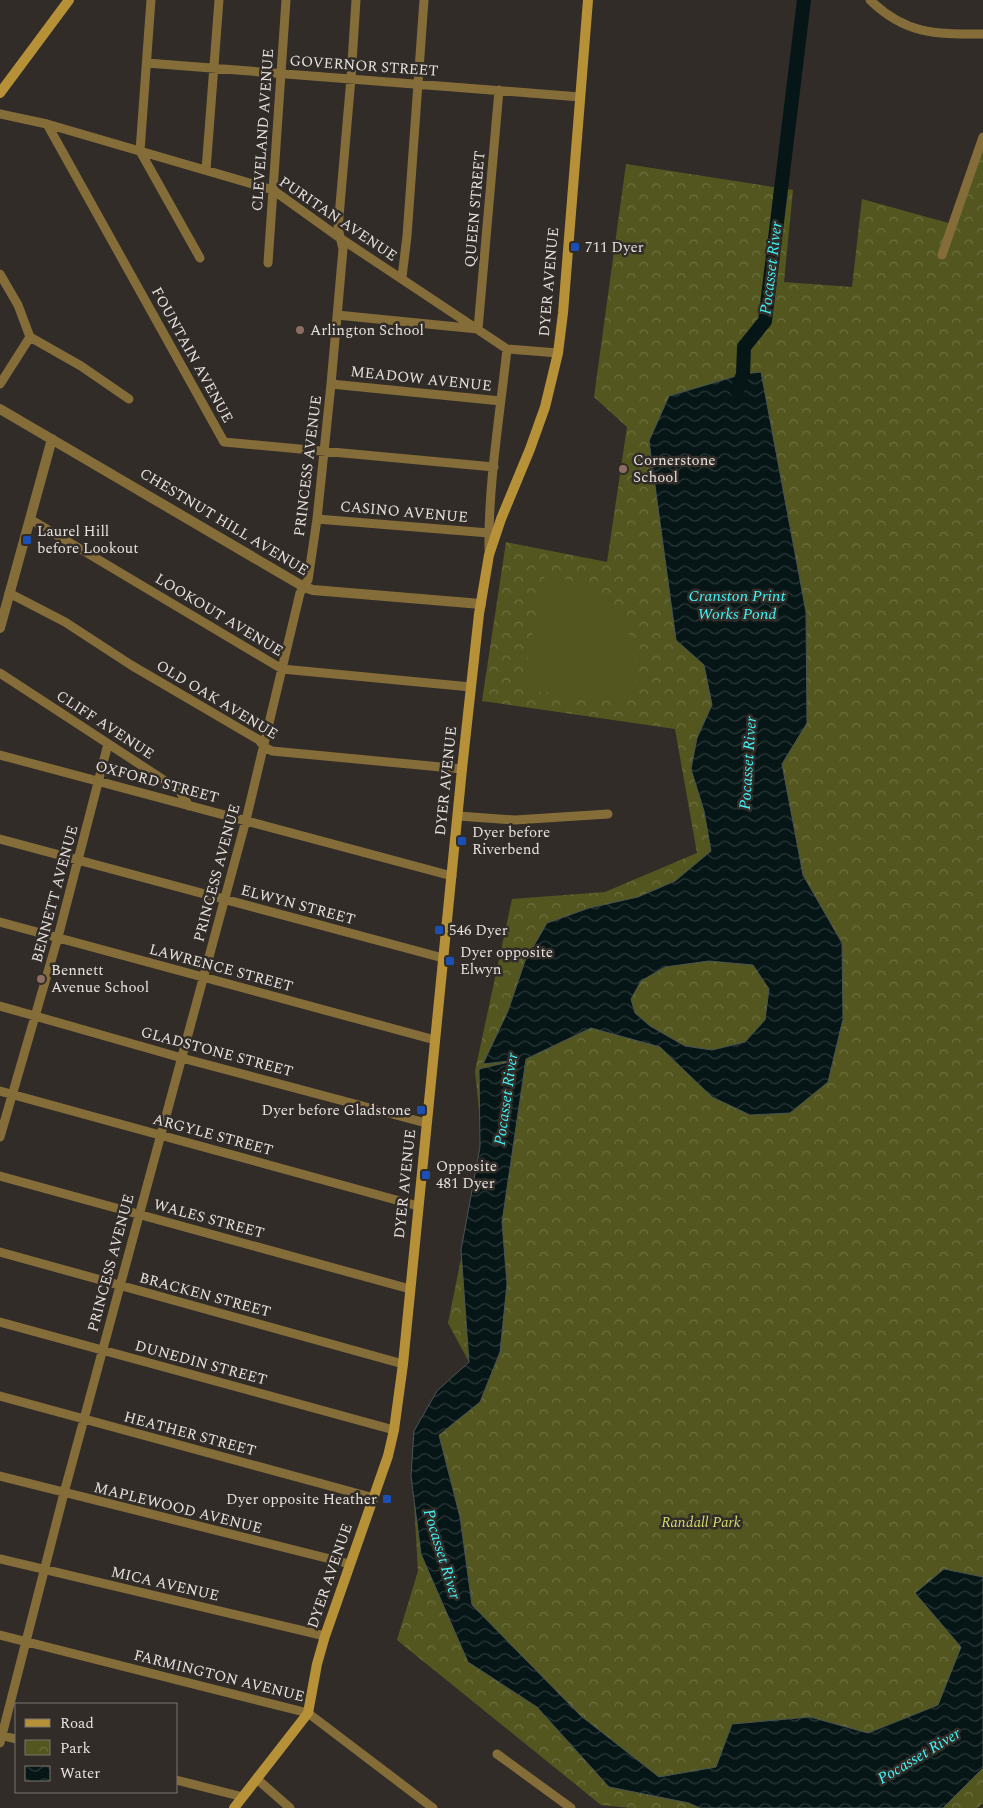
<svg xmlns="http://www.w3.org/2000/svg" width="983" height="1808" font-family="Spectral,serif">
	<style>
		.park { fill: url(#park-crowns) }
		.pitch { fill: #53571f }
		.water { fill: url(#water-waves); stroke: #495352; fill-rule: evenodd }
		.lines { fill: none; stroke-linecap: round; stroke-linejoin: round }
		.river { stroke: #061616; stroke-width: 14 }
		.minor { stroke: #856d39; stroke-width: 9 }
		.tertiary { stroke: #856d39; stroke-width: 10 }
		.secondary { stroke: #b69137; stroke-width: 10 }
		.transit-dot { fill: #1a4fb4; stroke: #322c28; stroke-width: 2 }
		.education-dot { fill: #8d6e63; stroke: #322c28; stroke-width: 2 }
		.labels { text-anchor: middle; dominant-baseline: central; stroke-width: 5; stroke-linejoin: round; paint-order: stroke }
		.street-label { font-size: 15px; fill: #e5e1de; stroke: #322c28 }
		.poi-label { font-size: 15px; fill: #e5e1de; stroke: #322c28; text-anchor: start }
		.park-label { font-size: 15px; font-style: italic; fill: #d3dc69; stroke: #322c28 }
		.water-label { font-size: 16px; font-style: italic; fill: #3ff6f9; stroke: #322c28 }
	</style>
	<defs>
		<pattern id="park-crowns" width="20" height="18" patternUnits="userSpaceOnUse" patternTransform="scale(1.25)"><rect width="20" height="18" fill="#53571f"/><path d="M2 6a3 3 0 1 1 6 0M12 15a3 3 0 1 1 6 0" fill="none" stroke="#6c6f3f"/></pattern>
		<pattern id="water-waves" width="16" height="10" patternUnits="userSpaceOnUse" patternTransform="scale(1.25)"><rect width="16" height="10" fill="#061616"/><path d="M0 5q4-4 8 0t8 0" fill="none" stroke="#2a3837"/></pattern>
	</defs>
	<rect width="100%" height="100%" fill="#322c28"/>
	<path class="park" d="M983 138V1803L977 1808H631L601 1805 397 1640 418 1571 412 1467 422 1417 469 1362 448 1323 483 1150 475 1071 512 899 605 892 697 853 675 729 482 701 506 542 607 562 627 427 594 397 626 164 793 190 784 282 852 287 862 199 952 224Z"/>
	<path class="pitch" d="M545 575 581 583 617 609 635 648V691L634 699 531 691 523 682Z"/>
	<path class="water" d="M761 372 806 612 807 723 782 764 803 875 842 943 843 1019 828 1082 790 1113 750 1115 712 1097 660 1047 591 1028 526 1059 502 1222 507 1284 500 1352 480 1402 439 1435 460 1517 472 1605 581 1716 659 1777 716 1767 732 1724 810 1717 868 1733 938 1705 961 1647 915 1593 944 1569 983 1577V1768L943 1808H700L689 1803 609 1787 537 1707 468 1662 421 1554 411 1476 414 1431 437 1391 469 1362 461 1250 480 1147 479 1069 518 1060 483 1064 508 1011 525 961 547 923 589 908 638 897 675 881 711 851 704 811 691 769 697 738 712 705 704 665 676 640 649 441 669 396 743 374ZM709 961 753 965 769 989 765 1020 745 1042 712 1050 685 1046 650 1026 635 1013 631 999 641 981 665 967Z"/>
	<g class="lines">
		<path class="river" d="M737 391 743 374 744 347 765 321 804 0"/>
		<path class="minor" d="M151 0 140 151 200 258
			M870 0C906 35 936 34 983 34
			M147 63 580 97
			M0 114 47 124 273 190 340 238 507 349 558 353
			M47 124 224 442 494 467
			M206 170 219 0
			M942 255 983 137
			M268 263 286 0
			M0 274 18 305 30 337
			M402 277 407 236 424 0
			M337 315 478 329 499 90
			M30 337 81 366 129 399
			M0 384 30 337
			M331 384 501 401
			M30 519 282 669 471 687
			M317 519 489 533
			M489 550C488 485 500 414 507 349
			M9 593 65 622 131 665 259 740 264 747 272 751 462 769
			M0 673 179 790 189 806
			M0 755 452 876
			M458 816 515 820 608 814
			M0 839 443 958
			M0 922 435 1040
			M0 1006 182 1058 426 1123
			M0 1091 418 1206
			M0 1137 58 937 108 744
			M0 1176 410 1289
			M0 1252 403 1364
			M0 1322 394 1430
			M0 1396 374 1498
			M0 1476 350 1564
			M0 1559 325 1636
			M0 1635 308 1713 433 1808
			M0 1735 16 1739
			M0 1743 64 1493 246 820 300 593 308 580 317 519 331 384 343 249 338 228 351 78 356 0
			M497 1754 571 1808
			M257 1779 290 1808
			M176 1780 243 1797"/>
		<path class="tertiary" d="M0 409 304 587 313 590 481 604
			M0 628 52 439"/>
		<path class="secondary" d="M0 93 69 0
			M234 1808 308 1713 317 1664 325 1636 388 1456 394 1430 403 1364 462 769 479 614 489 555 501 519 530 449 545 407 558 353 563 313 588 0"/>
	</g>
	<g class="transit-dot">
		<rect x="570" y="242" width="10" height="10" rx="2.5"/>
		<rect x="22" y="535" width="10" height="10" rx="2.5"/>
		<rect x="457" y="836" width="10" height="10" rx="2.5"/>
		<rect x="434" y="925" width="10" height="10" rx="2.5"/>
		<rect x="445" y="956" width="10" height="10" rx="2.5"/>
		<rect x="416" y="1105" width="10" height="10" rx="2.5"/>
		<rect x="421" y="1170" width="10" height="10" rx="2.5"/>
		<rect x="382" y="1494" width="10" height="10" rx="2.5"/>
	</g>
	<g class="education-dot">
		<circle cx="300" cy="330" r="5"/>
		<circle cx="623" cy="469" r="5"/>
		<circle cx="41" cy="979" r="5"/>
	</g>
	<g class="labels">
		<g class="street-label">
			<text transform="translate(364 66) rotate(4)">GOVERNOR STREET</text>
			<text transform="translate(263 130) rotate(-86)">CLEVELAND AVENUE</text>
			<text transform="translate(475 209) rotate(-85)">QUEEN STREET</text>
			<text transform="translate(338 219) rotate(34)">PURITAN AVENUE</text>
			<text transform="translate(549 282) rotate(-85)">DYER AVENUE</text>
			<text transform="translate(192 355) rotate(61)">FOUNTAIN AVENUE</text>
			<text transform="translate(421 379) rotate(6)">MEADOW AVENUE</text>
			<text transform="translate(308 466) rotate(-83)">PRINCESS AVENUE</text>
			<text transform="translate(404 512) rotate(5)">CASINO AVENUE</text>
			<text transform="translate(224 522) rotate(31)">CHESTNUT HILL AVENUE</text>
			<text transform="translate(219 615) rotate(31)">LOOKOUT AVENUE</text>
			<text transform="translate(217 700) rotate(31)">OLD OAK AVENUE</text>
			<text transform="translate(105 725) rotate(33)">CLIFF AVENUE</text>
			<text transform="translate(446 781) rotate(-84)">DYER AVENUE</text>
			<text transform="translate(157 782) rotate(15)">OXFORD STREET</text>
			<text transform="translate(217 873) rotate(-75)">PRINCESS AVENUE</text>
			<text transform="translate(55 894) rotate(-75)">BENNETT AVENUE</text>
			<text transform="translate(298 905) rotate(15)">ELWYN STREET</text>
			<text transform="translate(221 968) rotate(15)">LAWRENCE STREET</text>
			<text transform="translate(217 1052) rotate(15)">GLADSTONE STREET</text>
			<text transform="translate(213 1135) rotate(15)">ARGYLE STREET</text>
			<text transform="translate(405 1184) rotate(-84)">DYER AVENUE</text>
			<text transform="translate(209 1219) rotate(15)">WALES STREET</text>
			<text transform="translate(111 1263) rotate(-75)">PRINCESS AVENUE</text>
			<text transform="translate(205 1295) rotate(15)">BRACKEN STREET</text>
			<text transform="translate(201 1363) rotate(15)">DUNEDIN STREET</text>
			<text transform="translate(190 1434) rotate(15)">HEATHER STREET</text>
			<text transform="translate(178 1508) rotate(14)">MAPLEWOOD AVENUE</text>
			<text transform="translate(330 1576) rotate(-71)">DYER AVENUE</text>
			<text transform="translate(165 1584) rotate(13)">MICA AVENUE</text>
			<text transform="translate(219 1676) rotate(14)">FARMINGTON AVENUE</text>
		</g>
		<g class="poi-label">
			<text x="585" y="247">711 Dyer</text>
			<text x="310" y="330">Arlington School</text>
			<text x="633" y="460">Cornerstone<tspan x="633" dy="17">School</tspan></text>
			<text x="37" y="531">Laurel Hill<tspan x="37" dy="17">before Lookout</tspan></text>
			<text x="472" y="832">Dyer before<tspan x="472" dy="17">Riverbend</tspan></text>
			<text x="449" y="930">546 Dyer</text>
			<text x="460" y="952">Dyer opposite<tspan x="460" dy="17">Elwyn</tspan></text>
			<text x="51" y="970">Bennett<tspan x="51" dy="17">Avenue School</tspan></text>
			<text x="411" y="1110" text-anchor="end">Dyer before Gladstone</text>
			<text x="436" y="1166">Opposite<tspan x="436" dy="17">481 Dyer</tspan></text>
			<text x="377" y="1499" text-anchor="end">Dyer opposite Heather</text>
		</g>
		<g class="park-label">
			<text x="701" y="1522">Randall Park</text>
		</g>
		<g class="water-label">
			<text transform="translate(771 268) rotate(-83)">Pocasset River</text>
			<text x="737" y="596">Cranston Print<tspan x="737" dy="18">Works Pond</tspan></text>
			<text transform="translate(748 763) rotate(-86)">Pocasset River</text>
			<text transform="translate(506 1099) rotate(-82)">Pocasset River</text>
			<text transform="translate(442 1554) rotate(73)">Pocasset River</text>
			<text transform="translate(919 1756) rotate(-31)">Pocasset River</text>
		</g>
	</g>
	<rect x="15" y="1703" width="162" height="90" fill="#322c28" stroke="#7a7471"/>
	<rect x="25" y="1719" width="25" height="8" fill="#b69137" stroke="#7a7471"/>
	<text x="60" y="1728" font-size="15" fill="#e5e1de">Road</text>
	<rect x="25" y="1740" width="25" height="15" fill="url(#park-crowns)" stroke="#7a7471"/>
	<text x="60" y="1753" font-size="15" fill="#e5e1de">Park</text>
	<rect x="25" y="1766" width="25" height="15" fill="url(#water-waves)" stroke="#7a7471"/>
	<text x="60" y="1778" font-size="15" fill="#e5e1de">Water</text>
</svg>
